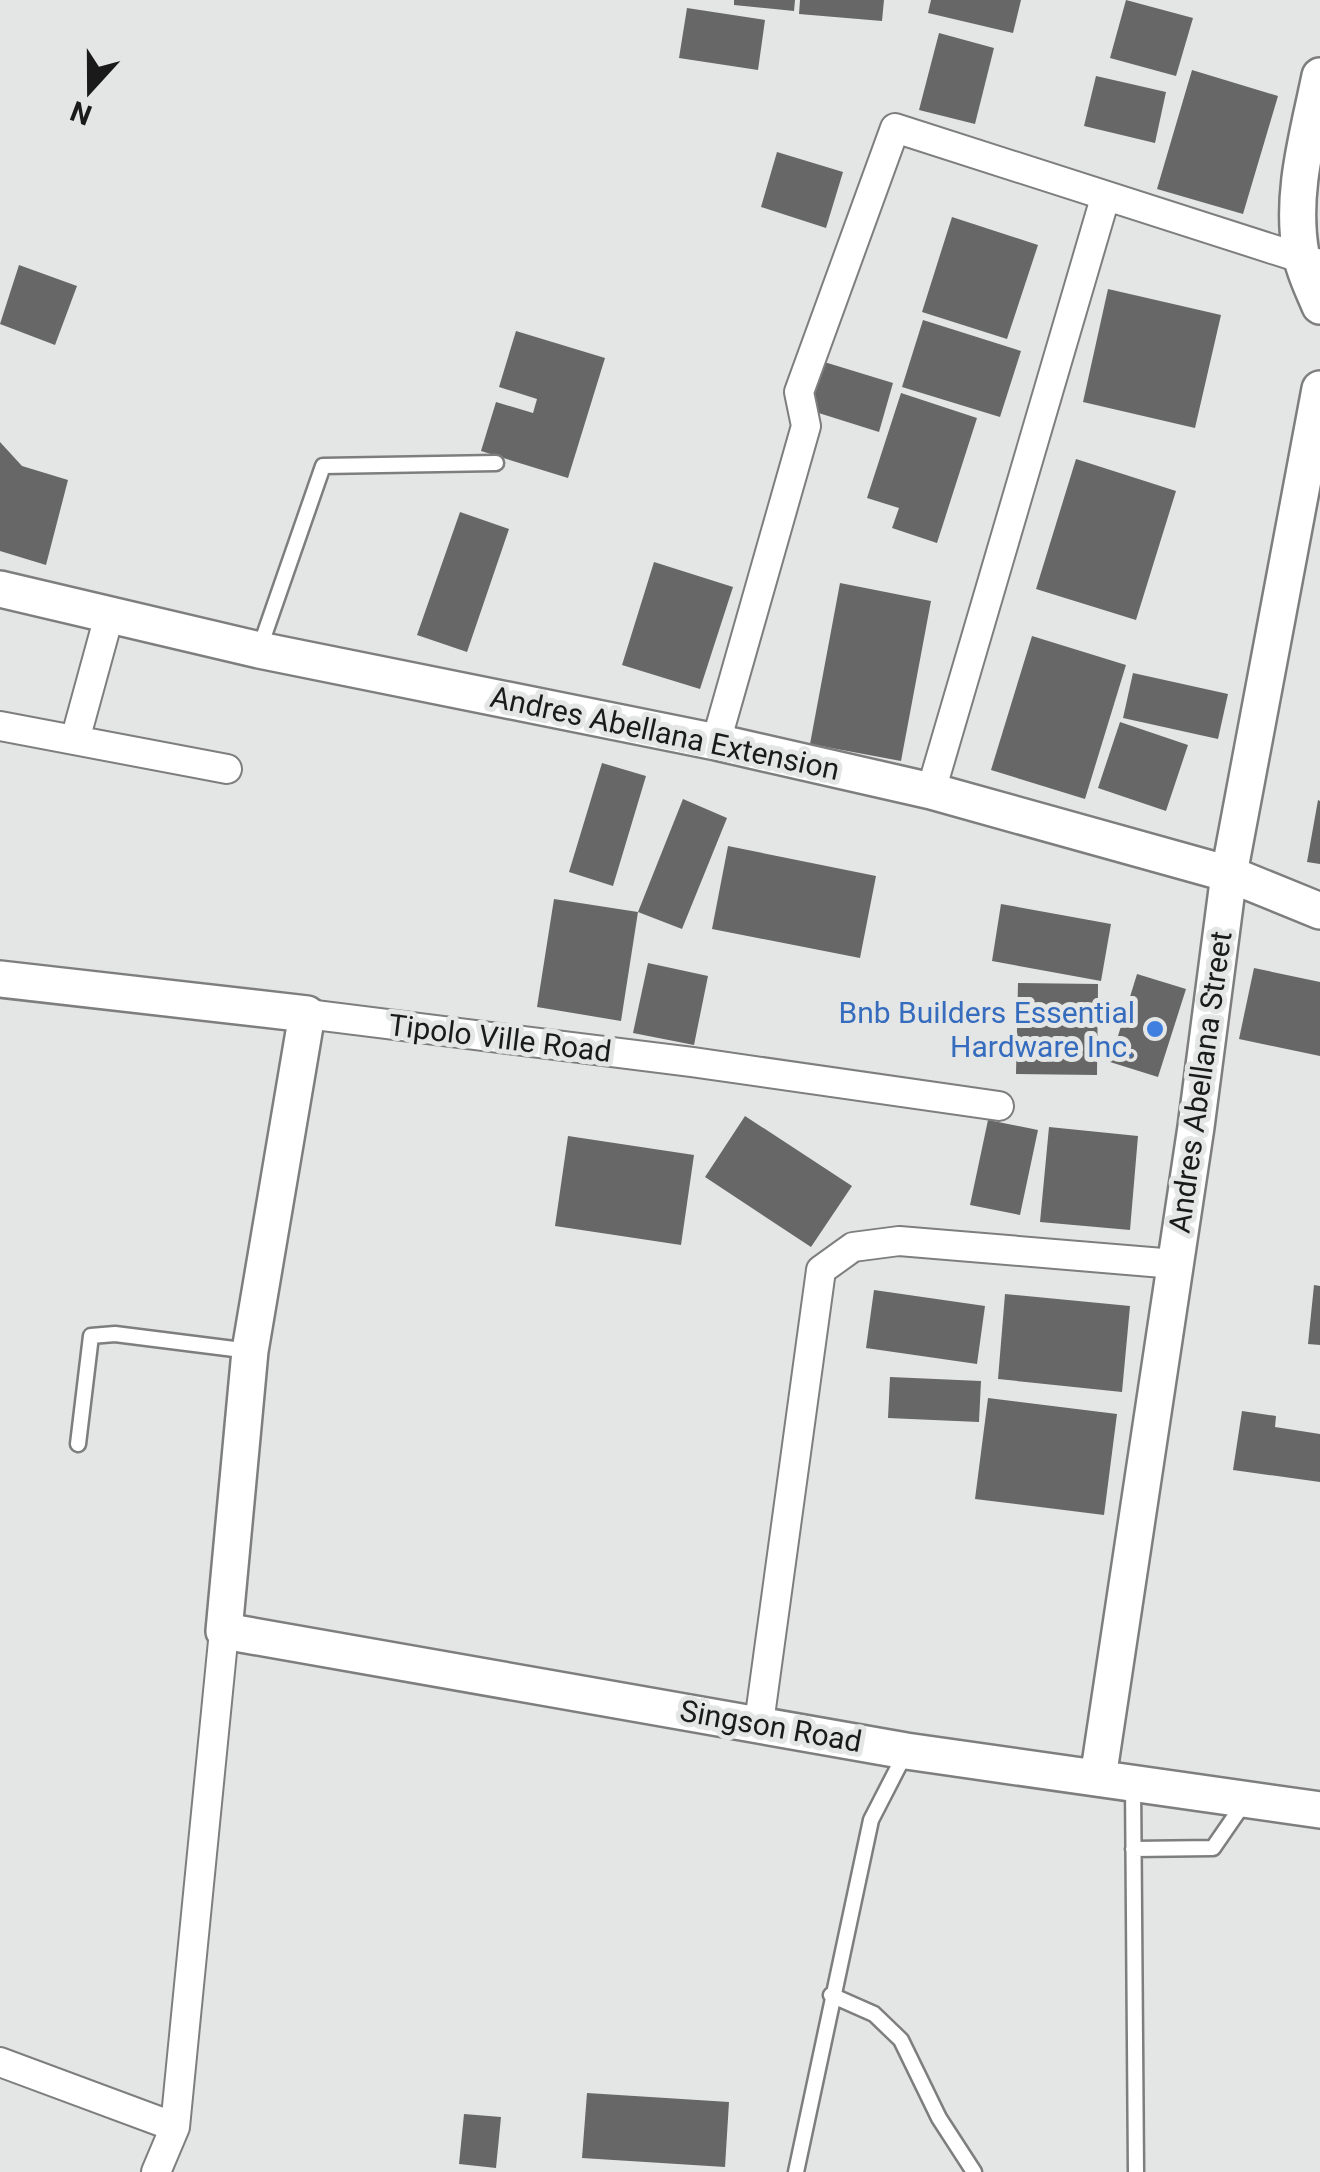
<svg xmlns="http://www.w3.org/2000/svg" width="1320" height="2172" font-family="Roboto,sans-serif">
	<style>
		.building { fill: #676768 }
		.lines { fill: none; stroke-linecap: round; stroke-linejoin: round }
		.service-casing { stroke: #7e7e7f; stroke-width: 19 }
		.minor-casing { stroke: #7e7e7f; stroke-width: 32 }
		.tertiary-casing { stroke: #7e7e7f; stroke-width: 40 }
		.service { stroke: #fff; stroke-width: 14 }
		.minor { stroke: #fff; stroke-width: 28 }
		.tertiary { stroke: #fff; stroke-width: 35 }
		.shop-dot { fill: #3f7fe0; stroke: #e4e5e5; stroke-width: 4 }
		.labels { text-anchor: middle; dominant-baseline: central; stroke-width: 10; stroke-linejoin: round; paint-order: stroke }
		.street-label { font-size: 30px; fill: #1a1a1a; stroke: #e4e5e5 }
		.shop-label { font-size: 30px; fill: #366cbe; stroke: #e4e5e5; text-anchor: end }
	</style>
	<rect width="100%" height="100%" fill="#e4e5e5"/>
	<path class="building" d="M734 0H795L794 11 734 5Z
		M800 0H884L882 21 799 14Z
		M931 0H1021L1013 33 928 13Z
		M1126 0 1193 18 1176 76 1110 58Z
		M687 8 765 20 758 70 679 58Z
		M939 33 994 48 975 124 919 110Z
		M1192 70 1278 96 1243 214 1157 189Z
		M1096 76 1166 92 1155 143 1084 126Z
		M777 152 843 172 826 228 761 207Z
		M952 217 1038 245 1007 339 922 312Z
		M19 265 77 286 55 345 0 324Z
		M1108 289 1221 315 1195 428 1083 402Z
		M923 320 1021 351 1000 417 902 387Z
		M516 331 605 358 568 478 481 451 496 402 533 413 537 399 499 387Z
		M821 361 893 383 879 432 806 409Z
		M901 393 977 418 937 543 892 528 899 508 867 498Z
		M0 442 22 466 68 480 46 565 0 551Z
		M1076 459 1176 491 1136 620 1036 589Z
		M460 512 509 529 467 652 417 635Z
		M654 562 733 587 700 689 622 665Z
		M840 583 931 601 901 761 810 744Z
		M1032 636 1126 665 1085 799 991 770Z
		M1133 673 1228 694 1218 739 1123 718Z
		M1120 722 1188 745 1166 811 1098 788Z
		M602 763 646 776 613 886 569 872Z
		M683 799 727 818 682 929 638 912Z
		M1318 800 1320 801V864L1307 862Z
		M728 846 876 876 860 958 712 929Z
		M554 899 638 912 621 1021 537 1007Z
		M1001 904 1111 924 1101 981 992 961Z
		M648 963 708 976 694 1045 633 1033Z
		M1254 968 1320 982V1056L1239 1039Z
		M1137 974 1186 989 1158 1077 1110 1062Z
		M1018 983 1098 984 1097 1075 1016 1074Z
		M745 1116 852 1186 811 1247 705 1177Z
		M988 1120 1038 1130 1020 1215 970 1205Z
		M1049 1127 1138 1136 1130 1230 1040 1222Z
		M568 1136 694 1155 681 1245 555 1226Z
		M1314 1285 1320 1286V1345L1308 1344Z
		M874 1290 985 1306 977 1364 866 1348Z
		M1005 1294 1130 1306 1122 1392 998 1379Z
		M890 1377 981 1381 979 1422 888 1418Z
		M988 1398 1117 1414 1104 1515 975 1499Z
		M1242 1411 1276 1416 1275 1427 1320 1434V1482L1233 1470Z
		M587 2093 729 2102 725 2167 582 2158Z
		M464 2114 501 2117 496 2168 459 2164Z"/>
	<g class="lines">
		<g class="service-casing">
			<path id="service" d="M259 650 323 466 496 463
				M78 1444 91 1336 115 1334 250 1351
				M1133 1783 1136 2172
				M1133 1849 1213 1848 1244 1803
				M831 1995 874 2014 901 2040 939 2118 974 2172
				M796 2172 871 1820 906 1752"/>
		</g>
		<g class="minor-casing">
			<path id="minor" d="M0 726 227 769
				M75 740 109 616
				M716 742 806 426 799 392 895 128 1319 264
				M931 791 1105 198
				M307 1014 692 1062 999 1106
				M759 1723 821 1270 853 1247 899 1241 1175 1264
				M0 2062 175 2127
				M156 2172 175 2127 224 1631"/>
		</g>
		<g class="tertiary-casing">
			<path id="tertiary" d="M1320 76C1308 135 1290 194 1301 254 1304 272 1313 289 1320 306
				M0 589 259 650 716 742 931 791 1229 874 1320 911
				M0 979 307 1014 250 1351 224 1631 906 1751 1320 1810
				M1098 1778 1196 1127 1229 874 1320 389"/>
		</g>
		<use href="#service" class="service"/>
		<use href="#minor" class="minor"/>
		<use href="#tertiary" class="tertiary"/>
	</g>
	<circle class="shop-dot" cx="1155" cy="1029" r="10"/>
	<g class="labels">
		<g class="street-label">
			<text transform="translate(665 733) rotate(12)">Andres Abellana Extension</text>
			<text transform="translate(500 1038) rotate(7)">Tipolo Ville Road</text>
			<text transform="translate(1200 1082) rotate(-82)">Andres Abellana Street</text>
			<text transform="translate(771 1726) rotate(10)">Singson Road</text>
		</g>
		<g class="shop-label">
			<text x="1135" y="1012">Bnb Builders Essential<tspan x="1135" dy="34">Hardware Inc.</tspan></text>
		</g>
	</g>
	<g transform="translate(90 90) rotate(201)" stroke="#e4e5e5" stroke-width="8" paint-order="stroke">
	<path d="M0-8L18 38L0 25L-18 38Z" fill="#1a1a1a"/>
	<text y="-15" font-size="28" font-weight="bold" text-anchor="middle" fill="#1a1a1a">N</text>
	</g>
</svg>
